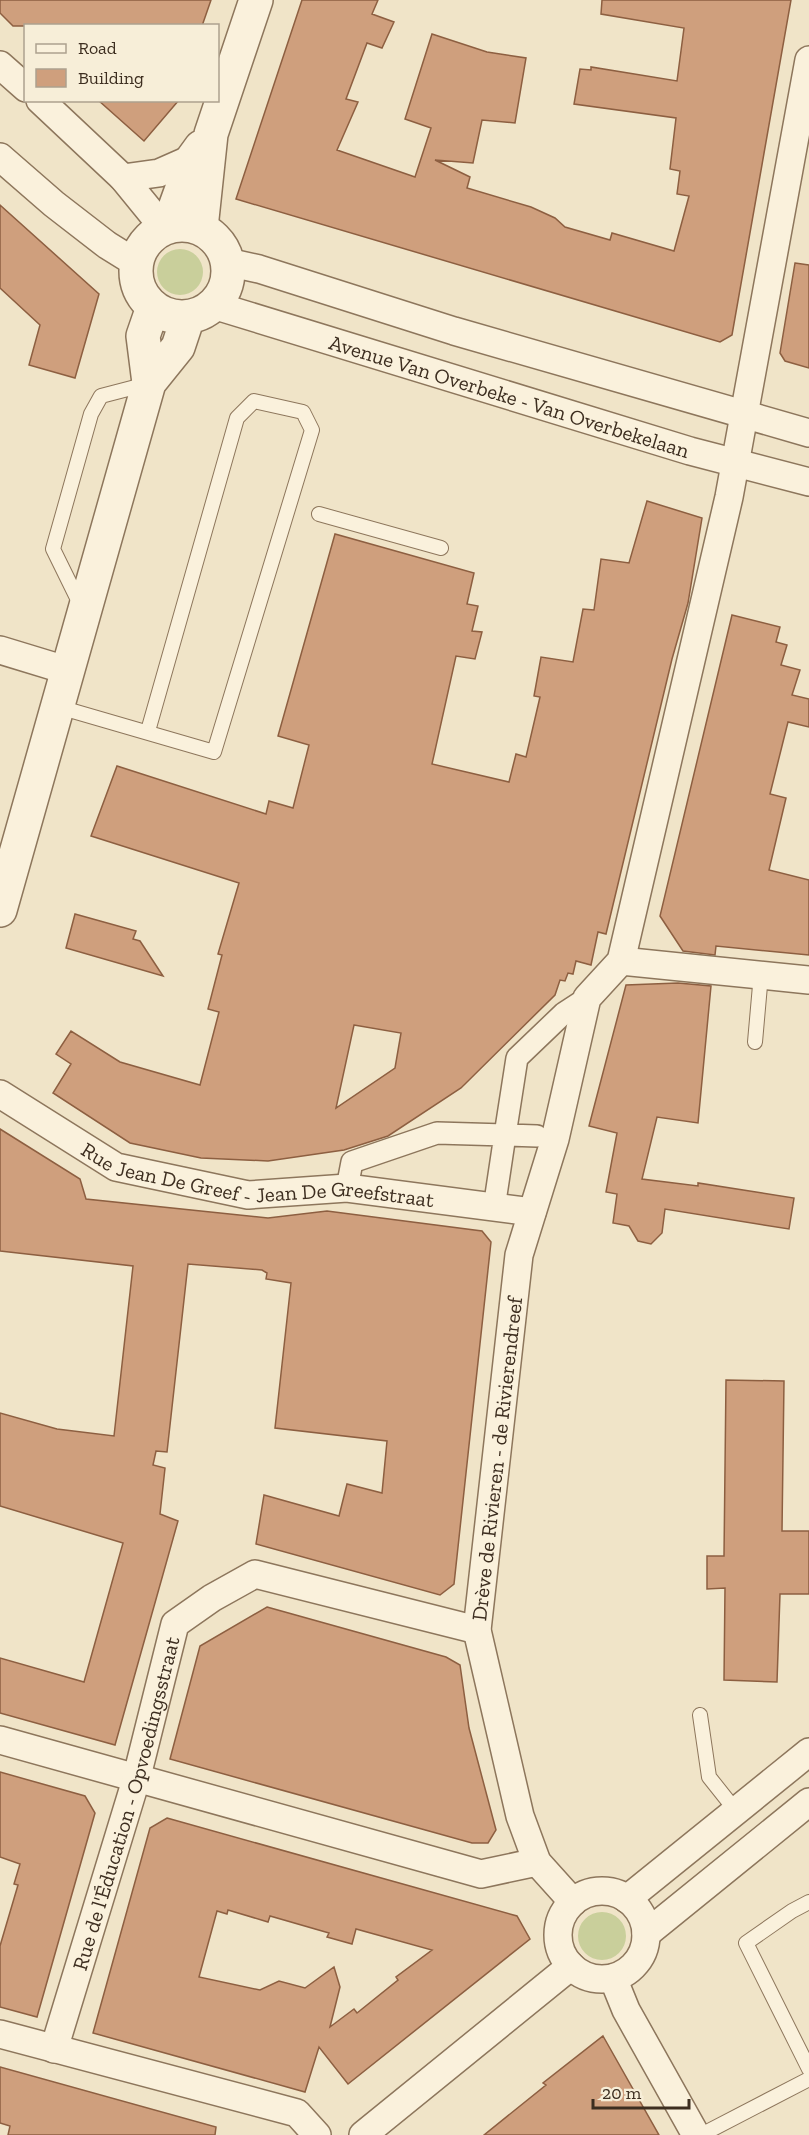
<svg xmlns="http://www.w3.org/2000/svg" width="809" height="2135" font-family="'Zilla Slab',serif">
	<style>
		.green { fill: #c9cf9b }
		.building { fill: #cf9f7d; stroke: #8d5f41; stroke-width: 1.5; fill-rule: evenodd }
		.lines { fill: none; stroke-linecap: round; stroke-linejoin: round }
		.service-casing { stroke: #8d765c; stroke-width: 16 }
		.pedestrian-casing { stroke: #8d765c; stroke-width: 24 }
		.minor-casing { stroke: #8d765c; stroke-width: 30 }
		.tertiary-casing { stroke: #8d765c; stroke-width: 36 }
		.service { stroke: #faf1dc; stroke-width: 14 }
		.pedestrian { stroke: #faf1dc; stroke-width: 21 }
		.minor { stroke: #faf1dc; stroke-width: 27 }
		.tertiary { stroke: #faf1dc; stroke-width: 33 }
		.labels { text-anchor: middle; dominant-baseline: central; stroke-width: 6; stroke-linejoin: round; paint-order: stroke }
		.street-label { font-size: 21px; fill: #3d2e20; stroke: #f7eed8 }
	</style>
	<rect width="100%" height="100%" fill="#f0e4c8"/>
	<path class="green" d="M157 272a23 23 0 1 1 46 0a23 23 0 1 1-46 0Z
		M578 1936a24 24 0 1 1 48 0a24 24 0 1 1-48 0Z"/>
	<path class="building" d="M0 0H211L202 26H13L0 13Z
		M302 0H378L372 14 394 22 382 48 367 43 346 99 358 102 337 150 415 177 431 128 405 119 432 34 487 52 526 58 515 123 482 120 473 163 435 160 470 177 467 188 531 207 555 218 565 227 610 240 612 233 674 251 689 196 677 194 680 171 670 169 676 118 574 104 580 69 591 70V67L677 81 684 28 601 14 602 0H791L732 335 720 342 236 199Z
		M98 100H179L144 141Z
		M0 205 99 294 75 378 29 365 40 325 0 288Z
		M795 263 809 265V368L785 361 780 353Z
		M647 501 702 518 688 603 672 659 606 934 598 932 591 965 576 961 573 974 568 973 565 981 560 980 555 995 461 1088 388 1136 344 1150 268 1161 201 1158 130 1143 53 1093 71 1064 56 1054 71 1031 120 1062 200 1085 219 1012 208 1009 222 955 218 954 239 883 91 836 117 766 266 814 269 801 293 808 309 745 278 736 335 534 474 573 467 604 478 606 472 631 482 632 475 659 456 656 432 764 509 782 516 754 526 757 540 697 534 696 541 657 573 662 583 609 594 610 601 559 629 563ZM354 1025 401 1033 395 1068 336 1108Z
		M732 615 780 627 776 642 787 645 781 665 800 670 792 695 809 699V727L788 722 770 794 786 798 769 870 809 880V955L716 946 715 955 683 951 660 916Z
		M75 914 136 931 133 939 140 941 163 976 66 948Z
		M678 983 711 986 698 1123 657 1117 642 1179 698 1186V1183L794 1198 789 1229 665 1209 662 1233 651 1244 638 1241 629 1226 613 1223 617 1194 606 1192 617 1133 589 1126 626 985Z
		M0 1129 80 1179 86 1199 268 1218 327 1211 482 1231 491 1242 454 1584 440 1595 256 1544 264 1495 339 1516 347 1484 382 1493 387 1441 275 1428 291 1283 266 1279 267 1273 262 1270 188 1264 167 1452 156 1451 153 1465 165 1468 160 1514 178 1521 115 1745 0 1713V1658L84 1682 123 1543 0 1506V1413L57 1429 114 1436 133 1266 0 1251Z
		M726 1380 784 1381 782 1531H809V1594H780L777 1682 724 1680 725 1588 707 1589V1556H724Z
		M267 1607 446 1657 460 1665 469 1728 496 1830 488 1843H472L170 1759 200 1646Z
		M0 1772 85 1796 95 1813 37 2017 0 2007V1946L18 1885 14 1884 20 1864 0 1857Z
		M167 1818 517 1916 530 1939 348 2084 319 2047 305 2092 93 2033 150 1828ZM228 1910 268 1922 270 1916 329 1933 327 1937 352 1944 356 1929 432 1950 396 1977 398 1980 357 2013 354 2009 330 2027 340 1987 334 1967 305 1988 279 1981 260 1990 199 1977 217 1911 227 1914Z
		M603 2036 659 2135H484L546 2085 543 2083Z
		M0 2067 216 2127 215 2135H8L10 2126 0 2123Z"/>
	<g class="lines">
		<g class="service-casing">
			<path id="service" d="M319 514 441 548
				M81 606 53 549 91 414 101 396 147 384
				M59 707 214 752 312 430 303 412 254 401 237 418 148 731
				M755 1042 761 974
				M700 1715 709 1777 736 1811
				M809 1902 792 1911 746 1943 809 2069
				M701 2135 809 2079"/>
		</g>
		<g class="pedestrian-casing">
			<path id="pedestrian" d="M347 1188 352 1162 437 1133 505 1135 517 1058 564 1013 587 998
				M496 1195 505 1135 537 1136"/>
		</g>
		<g class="minor-casing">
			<g id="minor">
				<path d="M0 65 26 88"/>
				<path d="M40 100 123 178 154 216 168 227"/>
				<path d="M0 157 54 204 107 245 136 263"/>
				<path d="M123 178 159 173 193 158"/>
				<path d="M227 262 259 269 454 331 809 433"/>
				<path id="s1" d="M213 305 690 451 809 482"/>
				<path d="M0 650 69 671"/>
				<path d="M621 961 809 980"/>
				<path id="s2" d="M0 1094 116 1167 248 1195 347 1188 532 1212"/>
				<path d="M0 1740 481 1874 537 1862"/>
				<circle cx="602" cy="1935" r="44"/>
				<path d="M627 1899 809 1752"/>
				<path id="s3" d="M573 1902 537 1862 520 1816 477 1630 519 1255 555 1139 587 998 621 961 729 497 809 60"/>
				<path d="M646 1934 809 1802"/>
				<path d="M613 1978 626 2010 696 2135"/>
				<path d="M0 2034 297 2113 317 2135"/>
				<path id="s4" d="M54 2049 136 1780 175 1624 212 1598 255 1574 477 1630"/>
				<path d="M363 2135 571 1966"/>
			</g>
		</g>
		<g class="tertiary-casing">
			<path id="tertiary" d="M136 271a46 46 0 1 1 92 0a46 46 0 1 1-92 0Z
				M168 227 193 158 201 147
				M201 228 211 134 256 0
				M149 383 178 347 188 317
				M0 910 149 383 143 336 153 307"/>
		</g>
		<use href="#service" class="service"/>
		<use href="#pedestrian" class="pedestrian"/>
		<use href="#minor" class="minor"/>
		<use href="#tertiary" class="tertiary"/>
	</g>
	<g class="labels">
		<g class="street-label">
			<text stroke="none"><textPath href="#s1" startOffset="310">Avenue Van Overbeke - Van Overbekelaan</textPath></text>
			<text stroke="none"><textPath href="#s2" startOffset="279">Rue Jean De Greef - Jean De Greefstraat</textPath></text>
			<text stroke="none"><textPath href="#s3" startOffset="466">Drève de Rivieren - de Rivierendreef</textPath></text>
			<text stroke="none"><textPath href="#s4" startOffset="256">Rue de l'Éducation - Opvoedingsstraat</textPath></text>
		</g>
	</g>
	<rect x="24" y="24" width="195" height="78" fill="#f7eed8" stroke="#ada18e" stroke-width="1.5"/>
	<rect x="36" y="44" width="30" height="9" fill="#faf1dc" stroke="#ada18e" stroke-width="1.5"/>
	<text x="78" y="54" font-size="18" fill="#3d2e20">Road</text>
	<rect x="36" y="69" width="30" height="18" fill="#cf9f7d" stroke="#ada18e" stroke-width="1.5"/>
	<text x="78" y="84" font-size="18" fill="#3d2e20">Building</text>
	<path d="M593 2099v9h96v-9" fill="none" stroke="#3d2e20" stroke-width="3"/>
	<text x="602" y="2099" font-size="18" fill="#3d2e20" stroke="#f7eed8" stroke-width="4.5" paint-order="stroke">20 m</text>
</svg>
